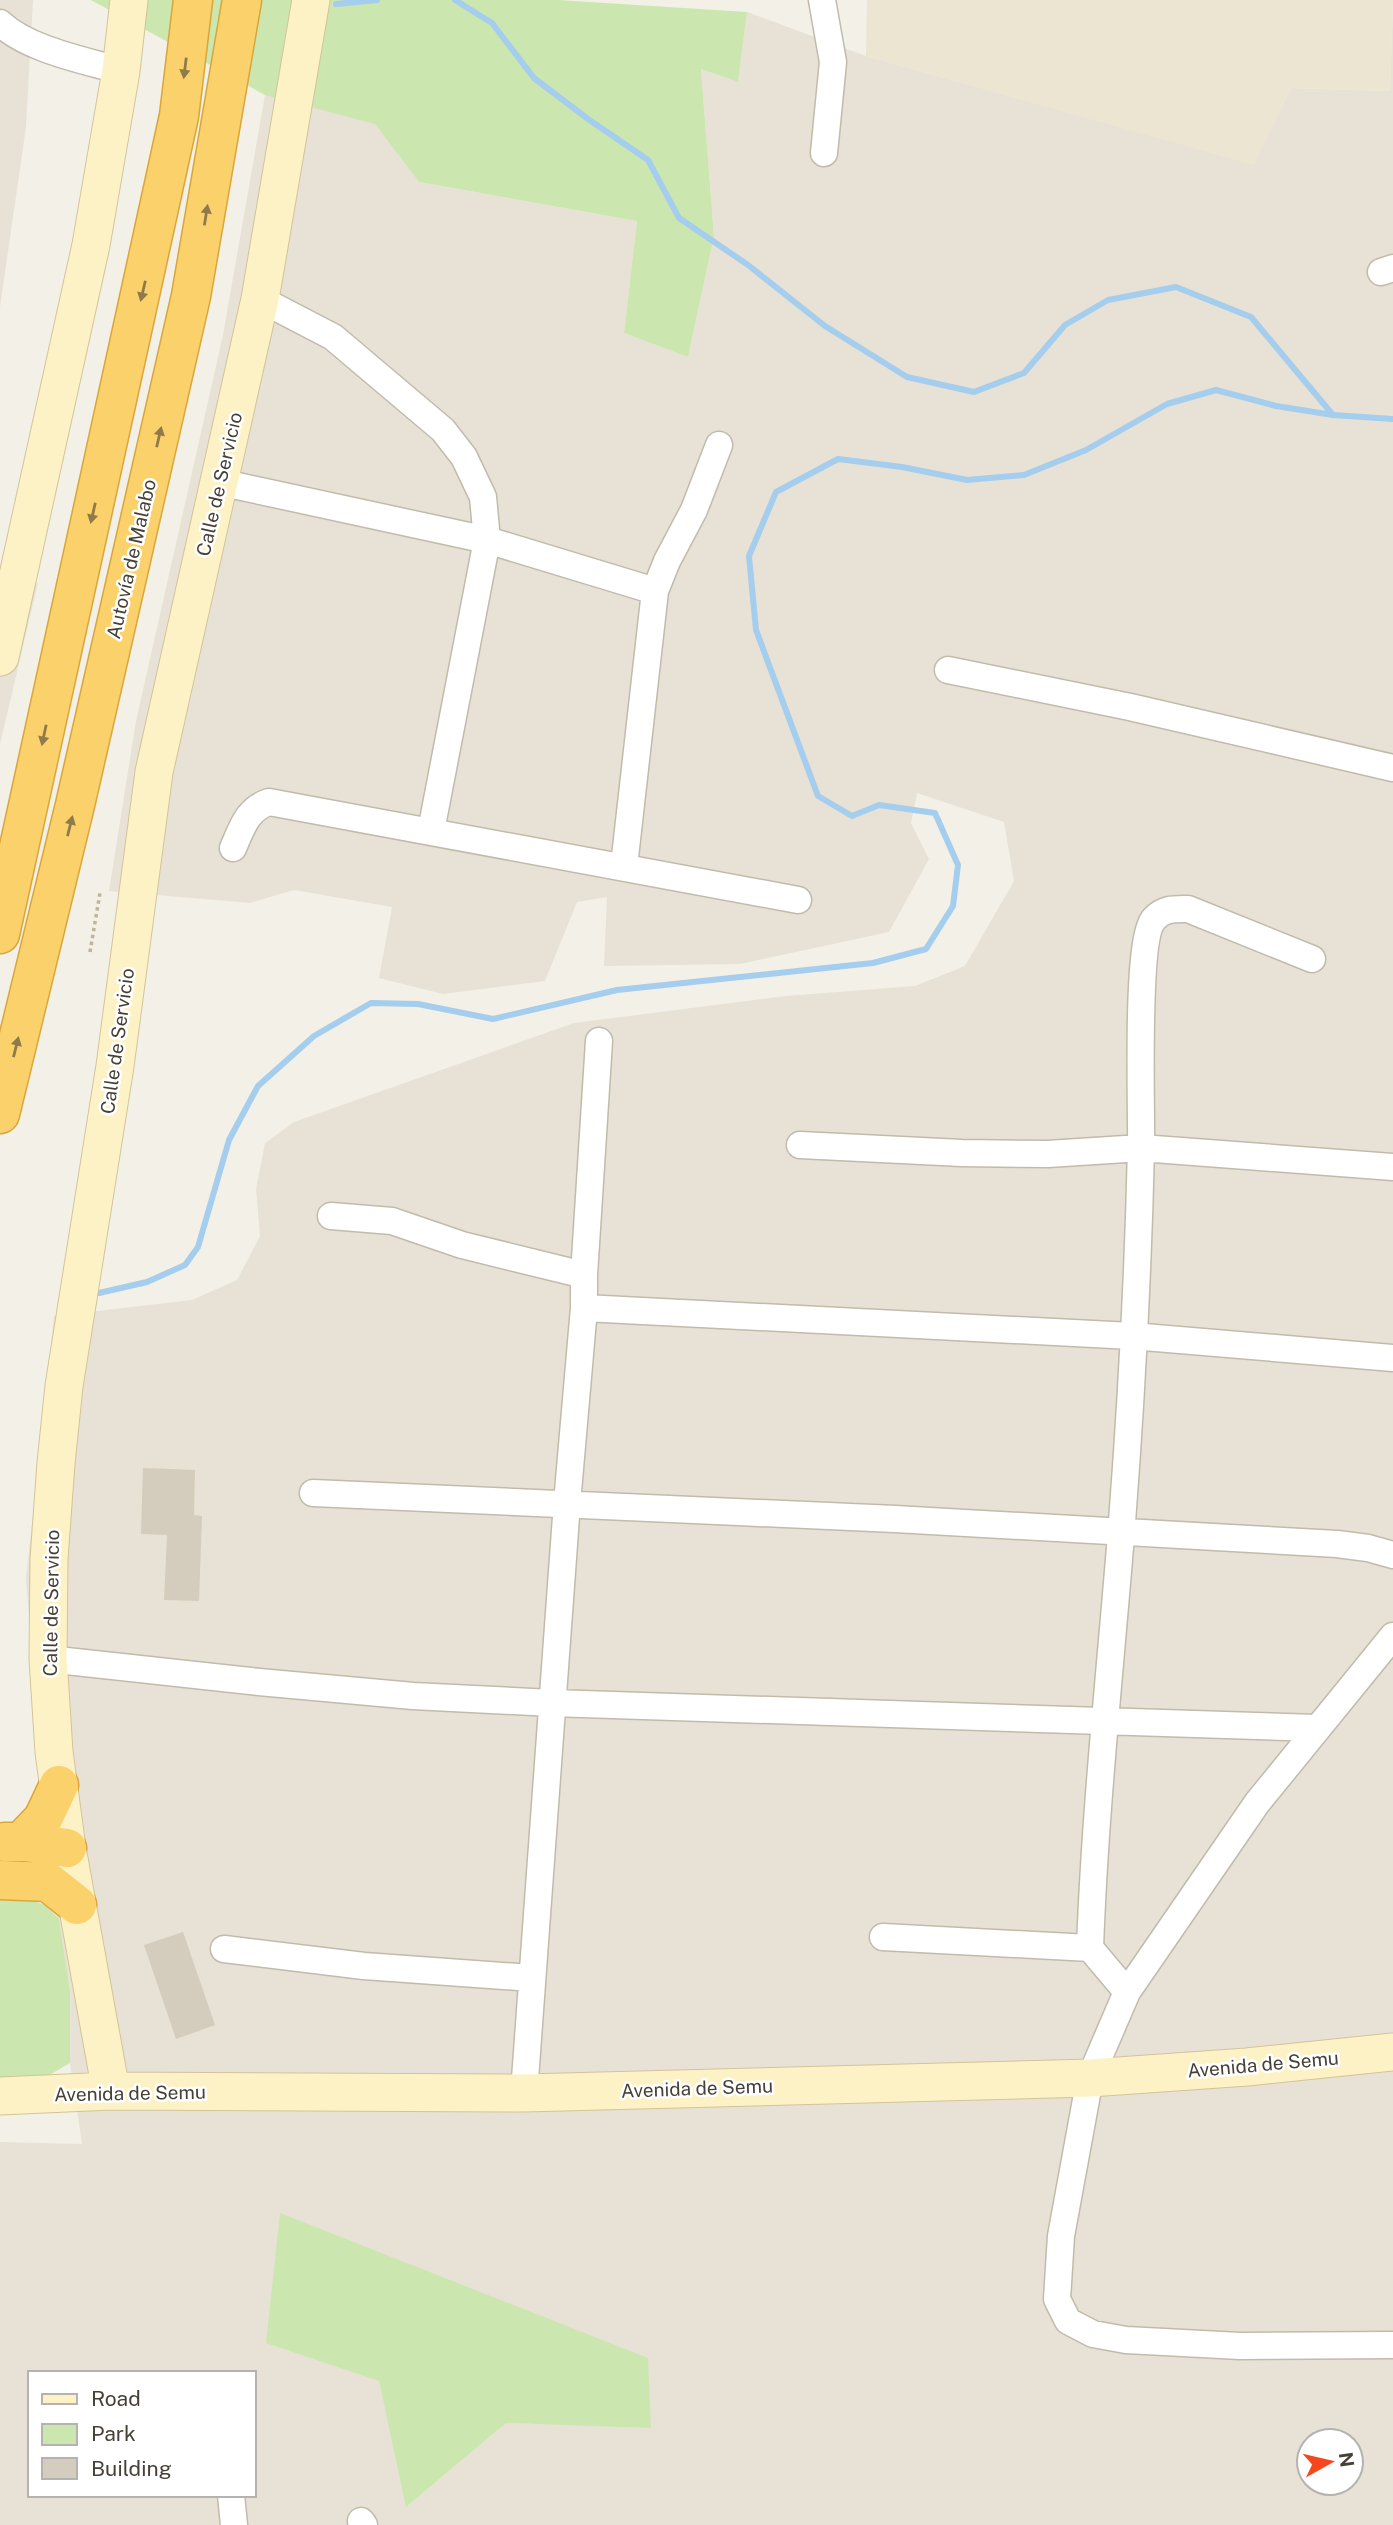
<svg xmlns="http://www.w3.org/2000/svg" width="1393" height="2525" font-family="'Public Sans',sans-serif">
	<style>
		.residential { fill: #e7e2d5; fill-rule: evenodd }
		.education { fill: #ece5d1 }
		.green { fill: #cce6b0 }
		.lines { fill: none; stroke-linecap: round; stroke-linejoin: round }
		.stream { stroke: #a4cdee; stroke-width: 6 }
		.building { fill: #d4ccbc }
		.street-casing { stroke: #c1bbac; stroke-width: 29 }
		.secondary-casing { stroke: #d2c498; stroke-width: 39 }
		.highway-casing { stroke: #d9a63a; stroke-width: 41 }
		.path { stroke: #c0b49b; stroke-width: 3.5; stroke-dasharray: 3.5 3.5; stroke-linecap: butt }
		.street { stroke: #fff; stroke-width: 26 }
		.secondary { stroke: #fdf2c6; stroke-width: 37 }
		.highway { stroke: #fad16a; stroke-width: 38 }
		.oneway { fill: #8e7a4b }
		.labels { text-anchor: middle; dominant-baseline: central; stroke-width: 5; stroke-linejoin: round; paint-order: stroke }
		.street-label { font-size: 19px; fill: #464036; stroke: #fff }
	</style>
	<rect width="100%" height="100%" fill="#f3f0e7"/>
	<path class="residential" d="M0 0H33L26 127 0 307Z
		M1393 1V2525H0V2142L82 2144 70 2063V1990L59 1919 45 1905 42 1786 26 1579 54 1316 192 1300 237 1280 260 1236 256 1189 265 1143 294 1122 574 1023 786 996 915 986 965 966 1014 881 1004 822 917 793 911 823 929 859 889 932 740 964 604 966 607 897 577 902 545 981 443 994 379 978 392 907 294 890 250 903 109 891 136 721 223 335 265 95 300 94 376 124 419 182 637 221 624 333 688 357 714 236 701 69 738 82 747 12 866 56 1253 164 1291 88 1390 91ZM30 2373H254V2495H30ZM379 2381 651 2427 506 2423 407 2506ZM1309 2441H1351V2483H1309Z
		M38 583 0 744V595Z"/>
	<path class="education" d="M867 0H1393L1390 91 1291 88 1254 165 866 56Z"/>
	<path class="green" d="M91 0H558L747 12 738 82 701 69 714 236 688 357 624 333 637 221 419 182 375 124 265 95Z
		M17 1896 45 1905 59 1919 70 1990V2063L41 2080H0V1899Z
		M280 2213 648 2358 651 2428 506 2423 406 2507 379 2381 266 2343Z"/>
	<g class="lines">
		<path class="stream" d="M455 0 492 23 534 78 588 119 648 160 679 218 748 265 825 326 907 377 974 392 1024 373 1065 325 1108 300 1176 287 1251 317 1333 415
			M336 4 377 0
			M99 1293 147 1282 185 1265 198 1247 229 1140 258 1086 314 1036 371 1003 418 1004 493 1019 617 990 873 963 926 949 953 906 958 865 935 813 879 805 852 816 818 796 756 630 749 556 776 492 838 459 902 467 967 480 1024 475 1086 450 1167 404 1216 390 1276 406 1333 415 1393 419"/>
	</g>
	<path class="building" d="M143 1468 195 1470 194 1515 202 1516 199 1601 164 1600 167 1535 141 1534Z
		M183 1932 215 2025 176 2039 144 1945Z"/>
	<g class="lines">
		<g class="street-casing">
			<path id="street" d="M822 0 833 62 824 153
				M0 23C29 50 84 60 121 71
				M1381 272 1393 268
				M260 299 333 337 443 430 464 457 483 497 487 540 431 831
				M219 482 487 540 655 591
				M948 670 1130 707 1393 768
				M233 848C242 828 247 809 269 802L798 900
				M624 866 655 591 667 561 694 510 719 445
				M800 1145 962 1153 1048 1154 1141 1148 1393 1167
				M331 1216 392 1221 462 1245 584 1275
				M584 1308 1132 1336 1393 1358
				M313 1493 895 1519 1337 1544 1368 1548 1393 1555
				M1393 1636 1257 1803 1127 1992 1090 2078 1061 2236 1057 2299 1068 2321 1093 2334 1126 2340 1240 2346 1393 2345
				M48 1659 259 1682 413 1696 552 1703 1317 1728
				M883 1937 1090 1948
				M224 1949 364 1966 532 1978
				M1127 1992 1090 1948C1095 1810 1110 1672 1121 1535 1131 1407 1138 1277 1141 1148 1142 1111 1135 940 1154 919 1164 908 1175 909 1188 909L1312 959
				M524 2093 567 1503 584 1308V1275L599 1041
				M231 2495 234 2525
				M361 2521 364 2525"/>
		</g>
		<g class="secondary-casing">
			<path id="secondary" d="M0 657 91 245 121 71 129 0
				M111 2091 67 1848 54 1752 48 1659 49 1559 56 1463 64 1386 115 1066 154 772 260 299 311 0
				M0 2096 111 2091 524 2093 1090 2078 1247 2067 1393 2052"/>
		</g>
		<g class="highway-casing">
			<path id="highway" d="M0 934 179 116 193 0
				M0 1114 75 805 191 296 242 0
				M4 1842H25L67 1848
				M21 1842 43 1819 59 1785
				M0 1880 48 1882 77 1905"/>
		</g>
		<path class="path" d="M90 952 100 893"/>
		<use href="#street" class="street"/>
		<use href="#secondary" class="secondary"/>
		<use href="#highway" class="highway"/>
	</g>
	<defs><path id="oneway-solid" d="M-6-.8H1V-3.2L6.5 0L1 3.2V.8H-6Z" transform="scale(1.75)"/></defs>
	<g class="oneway">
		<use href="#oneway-solid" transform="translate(185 68) rotate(97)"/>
		<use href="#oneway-solid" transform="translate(206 215) rotate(-81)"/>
		<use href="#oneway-solid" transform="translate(143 291) rotate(103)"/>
		<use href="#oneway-solid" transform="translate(159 437) rotate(-77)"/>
		<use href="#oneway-solid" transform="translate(93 513) rotate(103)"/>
		<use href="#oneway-solid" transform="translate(44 735) rotate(102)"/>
		<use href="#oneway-solid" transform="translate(70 826) rotate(-76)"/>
		<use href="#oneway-solid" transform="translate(16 1047) rotate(-76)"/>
	</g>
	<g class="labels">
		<g class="street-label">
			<text transform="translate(219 484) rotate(-77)">Calle de Servicio</text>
			<text transform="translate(131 559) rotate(-77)">Autovía de Malabo</text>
			<text transform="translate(117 1041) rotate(-82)">Calle de Servicio</text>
			<text transform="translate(51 1603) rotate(-89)">Calle de Servicio</text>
			<text transform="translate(1263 2064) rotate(-5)">Avenida de Semu</text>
			<text transform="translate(697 2088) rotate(-2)">Avenida de Semu</text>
			<text transform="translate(130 2093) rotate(-1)">Avenida de Semu</text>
		</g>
	</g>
	<rect x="28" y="2371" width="228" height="126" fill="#ffffff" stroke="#b5b3af" stroke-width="2"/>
	<rect x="42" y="2394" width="35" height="10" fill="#fdf2c6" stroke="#b5b3af" stroke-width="2"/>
	<text x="91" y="2406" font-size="21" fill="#464036">Road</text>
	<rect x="42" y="2424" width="35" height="21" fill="#cce6b0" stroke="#b5b3af" stroke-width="2"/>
	<text x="91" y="2441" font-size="21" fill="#464036">Park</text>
	<rect x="42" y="2458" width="35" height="21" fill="#d4ccbc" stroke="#b5b3af" stroke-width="2"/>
	<text x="91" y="2476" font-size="21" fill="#464036">Building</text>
	<g transform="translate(1330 2462) rotate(82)"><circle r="33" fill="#ffffff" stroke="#b5b3af" stroke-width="2"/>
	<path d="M0-5L12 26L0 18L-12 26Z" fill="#f5461c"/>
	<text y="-10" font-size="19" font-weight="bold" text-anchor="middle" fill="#464036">N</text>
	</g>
</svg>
